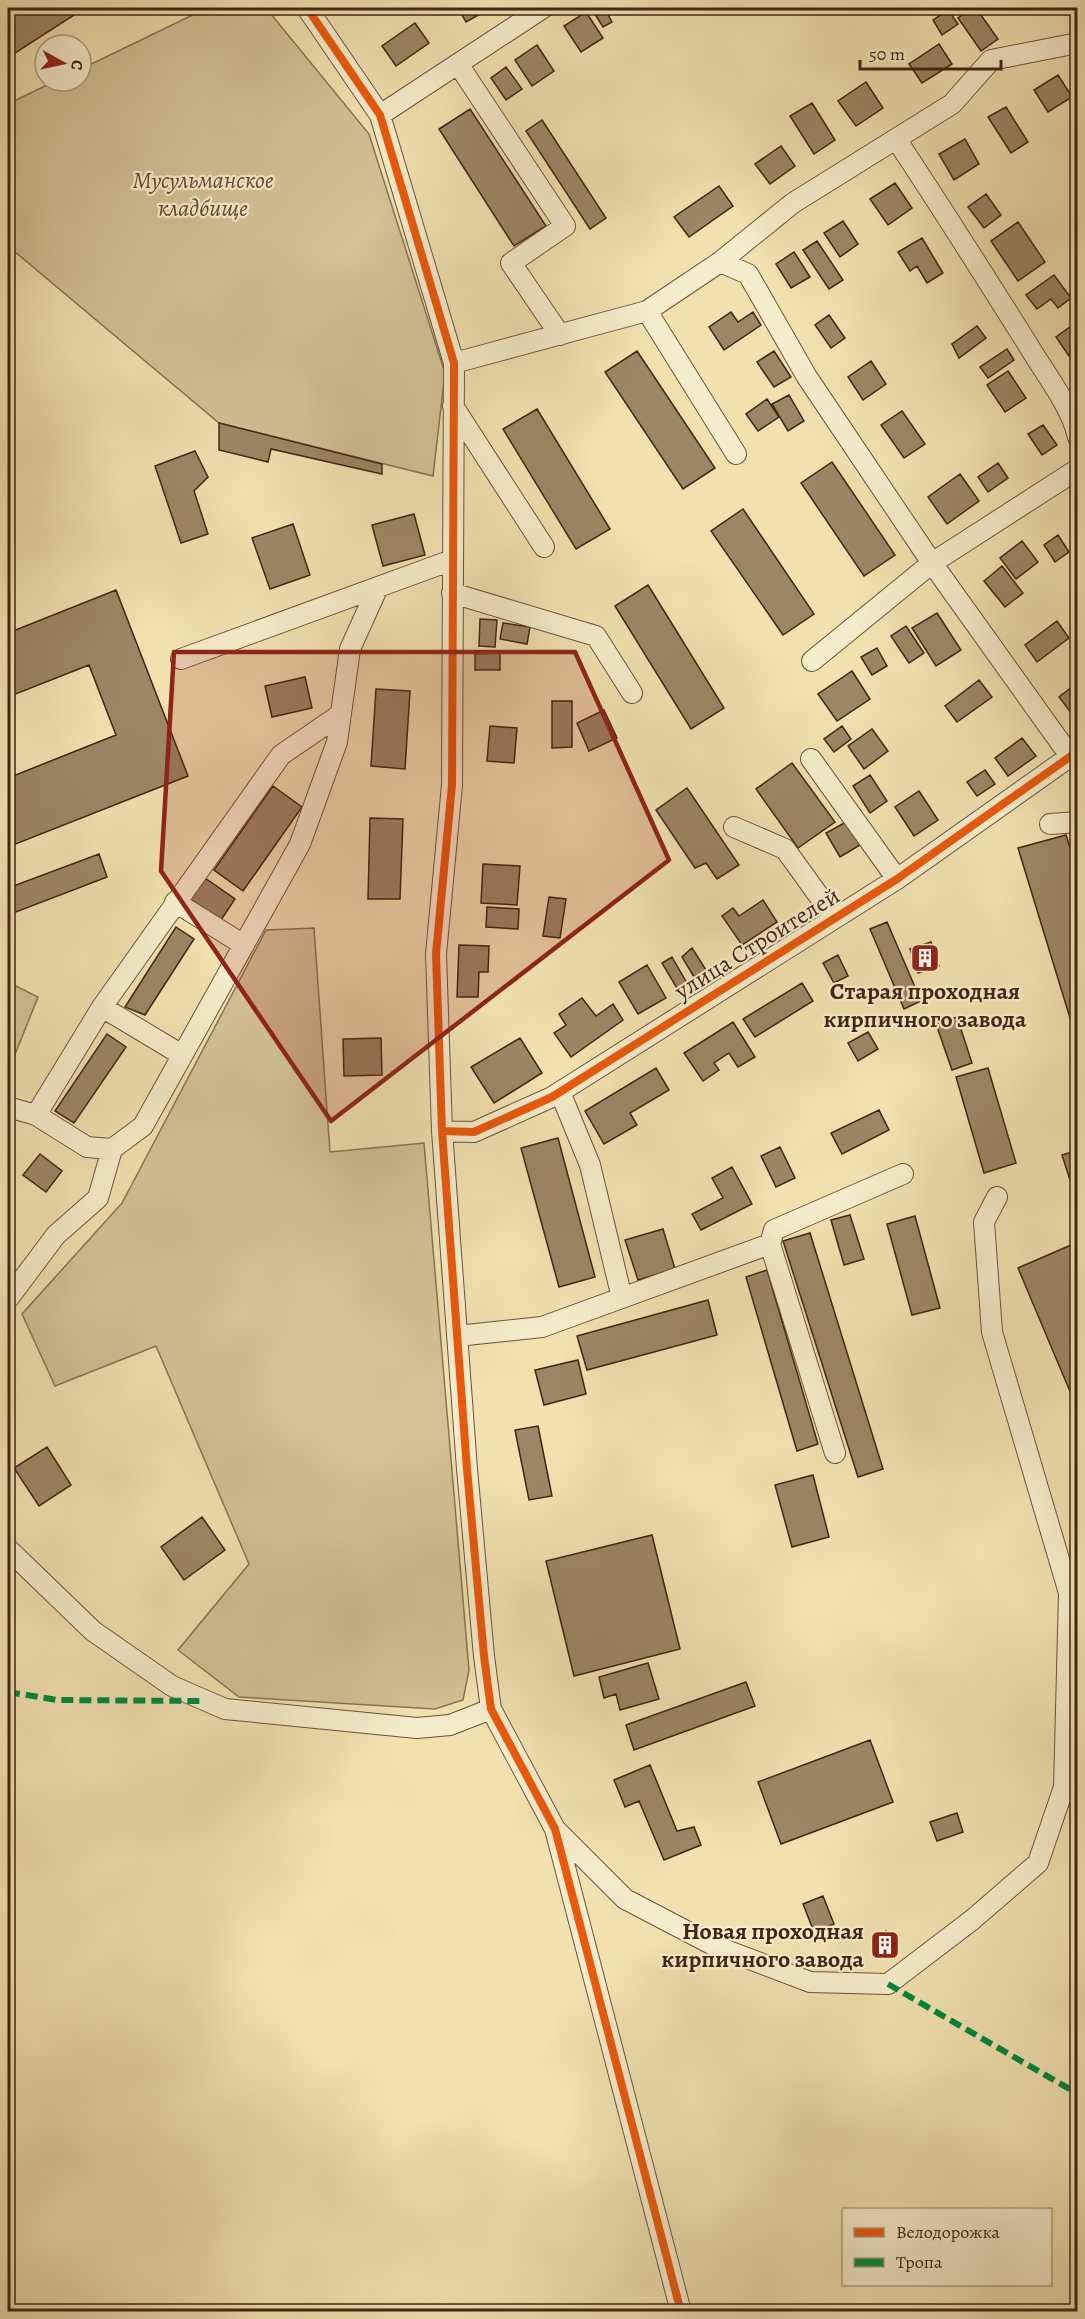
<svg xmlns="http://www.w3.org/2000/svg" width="1085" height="2319" font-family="Alegreya,serif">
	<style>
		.green { fill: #d2c195; stroke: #897254; stroke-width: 1.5 }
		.building { fill: #9c8665; stroke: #402414; stroke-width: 1.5 }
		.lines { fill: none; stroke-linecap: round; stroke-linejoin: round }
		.minor-casing { stroke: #6c533b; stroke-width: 22 }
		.minor { stroke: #f5eccb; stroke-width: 20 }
		.quiet { stroke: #00873e; stroke-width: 6; stroke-dasharray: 12 6; stroke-linecap: butt }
		.cycleway-casing { stroke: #f5eccb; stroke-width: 11 }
		.cycleway { stroke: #e8590c; stroke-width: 8 }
		.marked { fill: #8f2418; fill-opacity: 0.2; stroke: #8f2418; stroke-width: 4.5; stroke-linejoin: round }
		.labels { text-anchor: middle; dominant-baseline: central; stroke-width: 4.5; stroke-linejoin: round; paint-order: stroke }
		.park-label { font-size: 24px; font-style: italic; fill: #644b34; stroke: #f5eccb }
		.street-label { font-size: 24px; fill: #402414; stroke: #f5eccb }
		.poi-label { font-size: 24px; font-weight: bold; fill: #402414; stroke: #f5eccb }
	</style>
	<rect width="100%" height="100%" fill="#f0e1af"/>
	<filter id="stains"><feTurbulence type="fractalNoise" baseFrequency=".00333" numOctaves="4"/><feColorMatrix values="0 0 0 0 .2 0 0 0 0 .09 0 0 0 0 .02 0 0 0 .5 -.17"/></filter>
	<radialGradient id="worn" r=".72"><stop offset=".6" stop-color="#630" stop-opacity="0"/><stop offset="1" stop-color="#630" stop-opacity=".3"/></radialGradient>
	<path class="green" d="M207 8H266L369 134 445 373 433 476 219 423 8 246V104L55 81H81V69Z
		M314 928 330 1152 424 1143 469 1670 463 1700 435 1709 239 1697 178 1650 249 1564 156 1346 55 1386 22 1314 122 1203 266 930Z
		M8 982 38 997 8 1072Z"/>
	<path class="building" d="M8 8H85L9 57Z
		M458 8H478L482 13 466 22Z
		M598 8H604L612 22 603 27 593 11Z
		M973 8H976L998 39 981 51 958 18Z
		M948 10 958 24 942 35 933 20Z
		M586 12 603 38 581 52 564 26Z
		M415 23 429 43 396 66 382 46Z
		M939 44 952 64 922 83 909 64Z
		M537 45 554 71 532 86 515 60Z
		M506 67 522 89 506 100 491 78Z
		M1058 75 1072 97 1048 112 1034 90Z
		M866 82 883 108 856 126 838 101Z
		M812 103 835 140 814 154 790 116Z
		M1006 107 1028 142 1011 153 988 117Z
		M470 109 546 226 514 246 439 129Z
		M542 120 606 218 590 229 526 131Z
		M965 139 979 164 954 180 939 154Z
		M781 146 795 166 770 184 755 164Z
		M895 183 912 208 888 225 870 199Z
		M719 186 733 206 689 237 674 217Z
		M986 194 1001 215 984 228 968 207Z
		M843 221 858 244 840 257 824 233Z
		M1018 222 1045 262 1018 281 991 241Z
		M922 238 943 273 927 283 917 266 910 271 898 252Z
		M817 241 843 280 829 289 803 250Z
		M794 252 810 277 791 288 776 264Z
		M1054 275 1071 298 1058 308 1051 299 1037 309 1026 295Z
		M731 312 738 322 753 312 761 325 724 350 709 327Z
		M829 315 845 338 831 348 815 325Z
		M1077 322 1078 355 1071 359 1056 337Z
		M977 326 986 338 959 358 952 344Z
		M1007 349 1014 360 988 378 980 367Z
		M637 351 715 468 683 489 605 372Z
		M774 351 791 377 774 387 757 362Z
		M871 361 886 384 863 400 848 377Z
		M1008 371 1026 398 1005 412 987 385Z
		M789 395 804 421 788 431 772 404Z
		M767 399 779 417 758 431 746 414Z
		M537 409 610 529 576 549 503 429Z
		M902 411 925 444 904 458 881 425Z
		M219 423 382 464V474L271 449 268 462 219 450Z
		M1043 425 1057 445 1042 455 1028 434Z
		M195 451 208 477 194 491 208 534 181 543 155 466Z
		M832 462 895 555 864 576 801 483Z
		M998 463 1008 478 988 492 978 477Z
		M960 474 979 501 947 524 928 497Z
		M743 509 814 614 783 635 711 531Z
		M414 514 425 555 383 566 372 525Z
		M293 524 310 575 270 589 252 538Z
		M1058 535 1069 552 1055 562 1044 545Z
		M1022 541 1038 562 1016 579 1000 558Z
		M1002 566 1023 593 1005 607 984 581Z
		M648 585 724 708 691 729 615 606Z
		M116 590 188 776 8 847V778L116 735 89 665 8 697V633Z
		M937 613 961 650 936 666 912 628Z
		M480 619 497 620 495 647 479 646Z
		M1057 621 1069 638 1037 662 1025 645Z
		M503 623 530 627 527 644 500 639Z
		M906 626 924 653 909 663 891 636Z
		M877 648 887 666 872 675 861 657Z
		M500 653V670H475V654Z
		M852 671 870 699 837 721 818 694Z
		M305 677 312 708 272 717 265 686Z
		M979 680 992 697 957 722 945 706Z
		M1076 684 1078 716 1075 718 1059 697Z
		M376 689 410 691 405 769 371 766Z
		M552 701H572V747L552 748Z
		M604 710 617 738 589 751 577 723Z
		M490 726 517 728 514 763 487 761Z
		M842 726 851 739 834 752 824 739Z
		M872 729 888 751 864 769 848 746Z
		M1022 738 1036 756 1008 776 995 758Z
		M792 763 835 822 798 848 756 789Z
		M985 770 995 784 977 796 967 782Z
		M870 775 887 801 870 813 853 786Z
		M273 786 302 807 243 891 214 870Z
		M687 788 739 865 717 879 706 863 695 868 656 810Z
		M919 791 938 820 914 836 895 807Z
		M370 818 403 819 400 899H368Z
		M846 822 860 845 840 857 826 833Z
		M1066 835 1078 872V1044L1018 848Z
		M99 854 107 877 8 915V888Z
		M483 864 520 866 517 905 481 903Z
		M205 878 235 899 221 920 190 899Z
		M549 897 566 899 560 938 543 936Z
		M763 900 777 922 742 945 722 916 733 908 739 916Z
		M487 907 519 909 518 929 486 927Z
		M887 922 921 1001 904 1009 870 929Z
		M176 927 194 939 145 1015 125 1007Z
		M931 942 939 966 918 973 910 949Z
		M459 945 489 946 488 972H479L478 997H457Z
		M692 948 706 970 694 977 682 957Z
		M838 955 848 976 834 983 823 963Z
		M672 957 688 985 678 990 662 963Z
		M647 965 666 998 638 1014 619 982Z
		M802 983 813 1001 755 1037 743 1019Z
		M582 998 596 1016 613 1004 623 1020 571 1057 554 1033 566 1025 559 1014Z
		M957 1017 972 1063 952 1070 936 1024Z
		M733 1022 755 1057 738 1067 729 1053 714 1063 719 1070 703 1081 684 1053Z
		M868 1032 878 1049 858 1061 848 1043Z
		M107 1034 126 1047 74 1123 55 1111Z
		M381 1038 382 1075 344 1076 343 1039Z
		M520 1038 542 1073 494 1103 471 1067Z
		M656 1068 669 1090 630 1113 637 1125 604 1144 585 1111Z
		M988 1068 1016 1163 984 1173 956 1077Z
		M879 1110 889 1130 842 1154 831 1133Z
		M558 1138 595 1277 559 1287 521 1148Z
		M780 1147 795 1178 776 1187 761 1156Z
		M1078 1150V1205L1062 1155Z
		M40 1154 62 1171 46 1192 23 1175Z
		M732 1167 752 1204 701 1230 692 1214 723 1198 712 1178Z
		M850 1215 864 1259 844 1265 831 1220Z
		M915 1216 940 1308 912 1315 887 1224Z
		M663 1229 675 1269 638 1280 625 1240Z
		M810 1233 883 1469 858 1477 783 1241Z
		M1078 1242V1408H1077L1018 1268Z
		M767 1270 818 1444 797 1451 746 1277Z
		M708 1300 717 1335 587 1370 577 1336Z
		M578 1360 586 1394 544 1405 535 1370Z
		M538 1426 552 1496 529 1500 515 1430Z
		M47 1447 71 1485 39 1506 14 1468Z
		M813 1475 829 1537 792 1547 775 1485Z
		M202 1517 225 1550 184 1580 161 1547Z
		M652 1535 680 1649 574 1676 546 1561Z
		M648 1663 659 1699 620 1710 616 1694 604 1698 599 1677Z
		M746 1682 755 1706 634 1750 626 1725Z
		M870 1740 893 1802 781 1844 758 1782Z
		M650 1765 677 1831 694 1827 701 1845 664 1860 639 1801 625 1807 614 1780Z
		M957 1813 963 1832 937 1841 930 1822Z
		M823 1896 834 1924 814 1932 803 1904Z
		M886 1931 897 1948 887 1955 872 1941Z"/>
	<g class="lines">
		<g class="minor-casing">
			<path id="minor" d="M307 8 380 115 454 363 452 785 436 954 442 1131 467 1469 484 1656 491 1709 555 1829 681 2312
				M458 64 565 226 511 263 560 335
				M380 115 543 8
				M896 139C942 208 986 278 1030 348 1046 375 1071 406 1078 437
				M720 262 748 274 807 377 932 563 1070 756
				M647 311 720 262 793 203 952 104 991 60 1078 43
				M454 363 647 311 736 454
				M453 406 544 547
				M452 593 596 636 632 693
				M181 659 452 560
				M812 661 932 563 1078 469
				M811 759 897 879
				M1050 824 1078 822
				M734 827 785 849 834 917
				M175 902 244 945
				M102 1007 182 1055
				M560 1092 590 1165 622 1298
				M8 1107 36 1115 87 1147 112 1149 143 1126 300 844 337 742 350 649 378 587
				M36 1115 102 1007 281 755 341 714
				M442 1131 474 1132 552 1097 897 879 1078 751
				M770 1244 774 1230 903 1174
				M8 1299 56 1235 98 1198 112 1149
				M457 1336 542 1327 770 1244 835 1453
				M8 1549 93 1631 172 1686 225 1709 417 1728 450 1725 491 1709
				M555 1829 625 1899 715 1946 810 1982 888 1984 972 1920 1038 1863 1064 1787 1069 1593 992 1332 984 1222 997 1197"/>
		</g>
		<use href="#minor" class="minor"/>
		<path class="quiet" d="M8 1692 57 1700 201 1701
			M888 1984 1078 2094"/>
		<g class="cycleway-casing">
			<path id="cycleway" d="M307 8 380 115 454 363 452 785 436 954 442 1131 467 1469 484 1656 491 1709 555 1829 681 2312
				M442 1131 474 1132 552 1097 897 879 1078 751"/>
		</g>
		<use href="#cycleway" class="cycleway"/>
	</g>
	<path class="marked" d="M174 652H575L669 860 331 1121 161 871Z"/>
	<defs>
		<g id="building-square" transform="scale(1.5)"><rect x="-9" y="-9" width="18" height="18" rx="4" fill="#8f2418" stroke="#f5eccb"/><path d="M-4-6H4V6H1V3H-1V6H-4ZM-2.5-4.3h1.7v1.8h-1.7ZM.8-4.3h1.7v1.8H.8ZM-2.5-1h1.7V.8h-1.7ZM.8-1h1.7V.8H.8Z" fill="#fff"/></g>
	</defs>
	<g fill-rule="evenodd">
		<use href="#building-square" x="925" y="958"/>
		<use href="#building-square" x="885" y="1945"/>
	</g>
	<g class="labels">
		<g class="park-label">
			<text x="203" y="180">Мусульманское<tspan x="203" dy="28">кладбище</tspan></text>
		</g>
		<g class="street-label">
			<text transform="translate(757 943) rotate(-32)">улица Строителей</text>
		</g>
		<g class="poi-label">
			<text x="925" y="991">Старая проходная<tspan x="925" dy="28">кирпичного завода</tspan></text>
			<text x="864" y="1931" text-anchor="end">Новая проходная<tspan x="864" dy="28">кирпичного завода</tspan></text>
		</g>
	</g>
	<rect width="1085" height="2319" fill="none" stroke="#f0e1af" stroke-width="30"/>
	<rect x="9" y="9" width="1067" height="2301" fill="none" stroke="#402414" stroke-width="3"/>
	<rect x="15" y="15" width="1055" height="2289" fill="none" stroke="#402414" stroke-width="1.5"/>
	<rect x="842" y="2208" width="210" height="78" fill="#f5eccb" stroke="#ad9c82" stroke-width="1.5"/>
	<rect x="854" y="2228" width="30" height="9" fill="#e8590c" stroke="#ad9c82" stroke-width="1.5"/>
	<text x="896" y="2238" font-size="18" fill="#402414">Велодорожка</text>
	<rect x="854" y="2258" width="30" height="9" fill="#00873e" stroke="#ad9c82" stroke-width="1.5"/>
	<text x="896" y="2268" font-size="18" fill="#402414">Тропа</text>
	<g transform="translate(63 63) rotate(98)"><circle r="28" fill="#f5eccb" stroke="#ad9c82" stroke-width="1.5"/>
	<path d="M0-4.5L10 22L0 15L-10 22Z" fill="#8f2418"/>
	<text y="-9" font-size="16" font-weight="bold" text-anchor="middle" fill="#402414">С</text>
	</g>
	<path d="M860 60v9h141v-9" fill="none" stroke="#402414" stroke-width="3"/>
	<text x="869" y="60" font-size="18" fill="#402414" stroke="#f5eccb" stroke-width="4.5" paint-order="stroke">50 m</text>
	<rect width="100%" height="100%" filter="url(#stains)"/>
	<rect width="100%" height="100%" fill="url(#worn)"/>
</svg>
